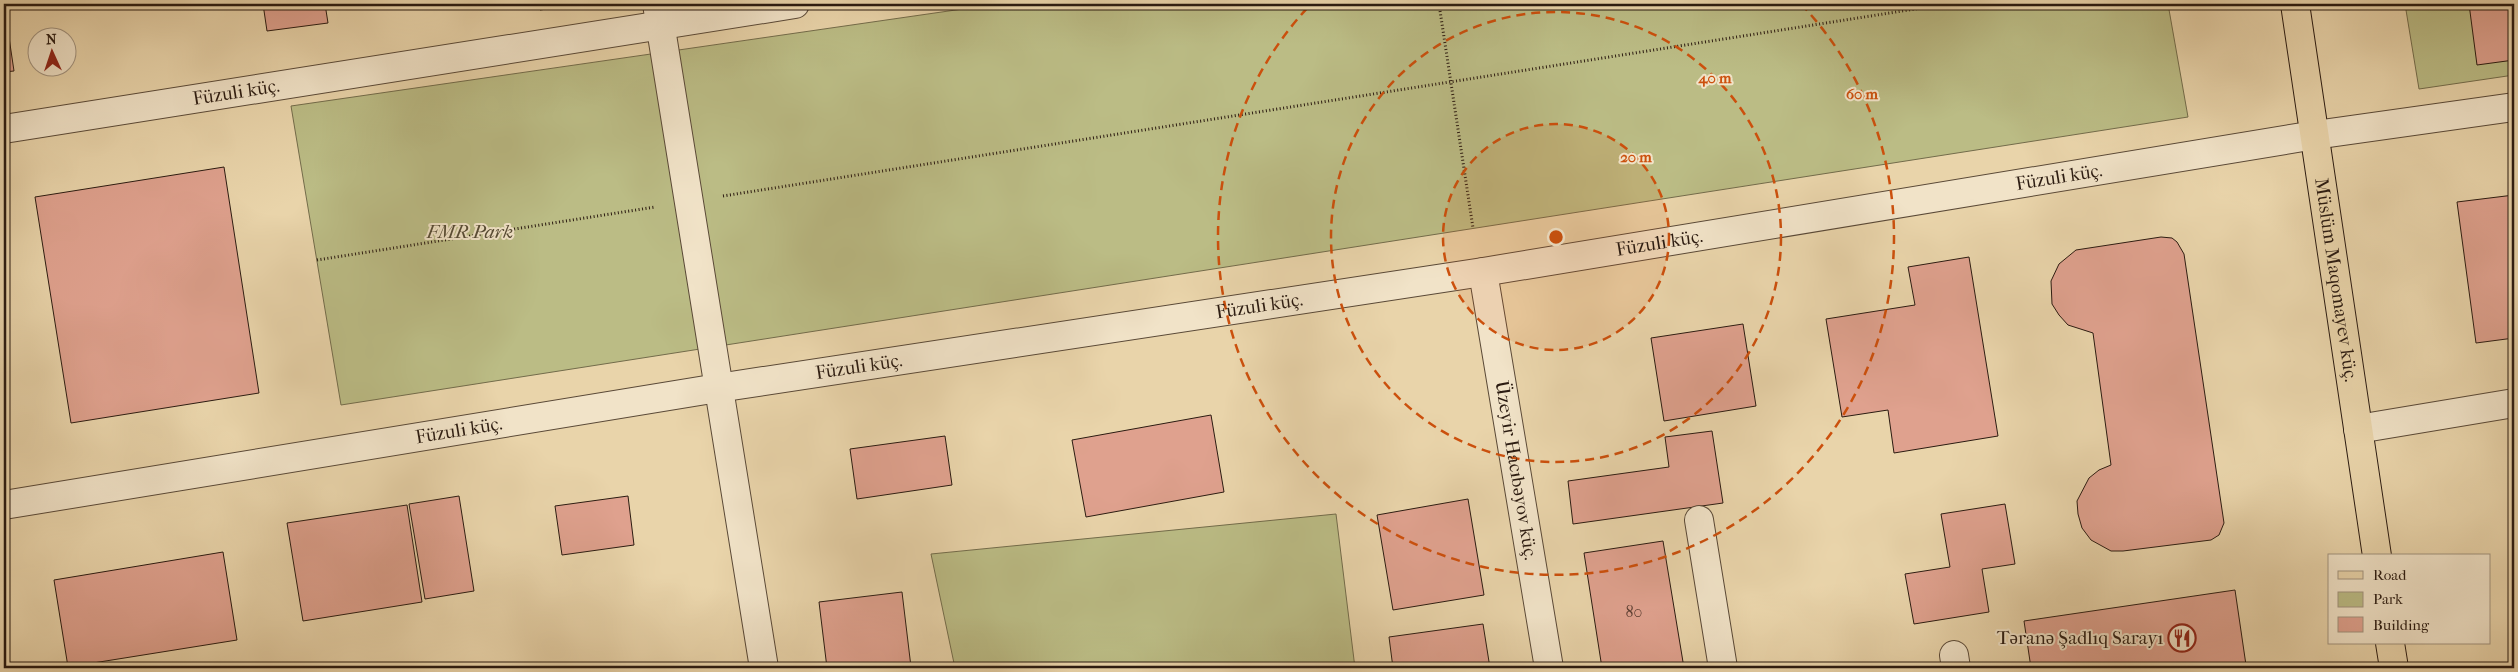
<svg xmlns="http://www.w3.org/2000/svg" width="2518" height="672" font-family="'IM FELL French Canon',serif">
	<style>
		.green { fill: #bbbc85; stroke: #736c4b }
		.building { fill: #dfa18e; stroke: #2b1b11 }
		.lines { fill: none; stroke-linecap: round; stroke-linejoin: round }
		.minor-casing { stroke: #5a4937; stroke-width: 30 }
		.major-casing { stroke: #2b1b11; stroke-width: 30 }
		.path { stroke: #2b1b11; stroke-width: 3; stroke-dasharray: 1 2.5; stroke-linecap: butt }
		.minor { stroke: #f1e3c8; stroke-width: 28 }
		.major { stroke: #e9d4aa; stroke-width: 28 }
		.ring { fill: none; stroke: #cc500d; stroke-width: 2.5; stroke-dasharray: 9 6 }
		.labels { text-anchor: middle; dominant-baseline: central; stroke-width: 4; stroke-linejoin: round; paint-order: stroke }
		.number-label { font-size: 16px; fill: #583c30 }
		.street-label { font-size: 19px; fill: #2b1b11; stroke: #f1e3c8 }
		.park-label { font-size: 19px; font-style: italic; fill: #564b34; stroke: #f1e3c8 }
		.poi-label { font-size: 19px; fill: #2b1b11; stroke: #f1e3c8; text-anchor: end }
		.centre { fill: #cc500d; stroke: #f1e3c8; stroke-width: 2.5 }
		.ring-label { font-size: 15px; text-anchor: middle; font-weight: bold; fill: #cc500d; stroke: #f1e3c8; stroke-width: 4; stroke-linejoin: round; paint-order: stroke }
	</style>
	<rect width="100%" height="100%" fill="#e9d4aa"/>
	<filter id="stains"><feTurbulence type="fractalNoise" baseFrequency=".004" numOctaves="4"/><feColorMatrix values="0 0 0 0 .2 0 0 0 0 .09 0 0 0 0 .02 0 0 0 .5 -.17"/></filter>
	<radialGradient id="worn" r=".72"><stop offset=".6" stop-color="#630" stop-opacity="0"/><stop offset="1" stop-color="#630" stop-opacity=".3"/></radialGradient>
	<path class="green" d="M997 4H2168L2188 117 341 405 291 106Z
		M2405 4H2514V75L2419 89Z
		M1336 514 1355 668H955L931 554Z"/>
	<path class="building" d="M4 4 14 71 4 72Z
		M263 4H325L328 23 267 31Z
		M539 4H582L540 10Z
		M2469 4H2514V60L2477 65Z
		M224 167 259 393 71 423 35 197Z
		M2514 195V338L2476 343 2457 202Z
		M2161 237 2172 238 2177 242 2184 254 2224 523 2219 535 2211 540 2123 551H2111L2091 540 2082 528 2078 514 2077 501 2089 478 2099 470 2111 465 2093 333 2068 325 2059 315 2052 304 2051 281 2059 264 2076 250Z
		M1969 257 1998 436 1894 453 1888 410 1842 417 1826 319 1915 305 1908 267Z
		M1743 324 1756 406 1664 421 1651 338Z
		M1211 415 1224 492 1086 517 1072 440Z
		M1712 431 1723 503 1573 524 1568 481 1669 467 1665 437Z
		M945 436 952 485 857 499 850 449Z
		M459 496 474 591 425 599 409 504Z
		M628 496 634 545 562 555 555 506Z
		M1468 499 1484 595 1393 610 1377 515Z
		M2005 504 2015 564 1982 569 1989 612 1914 624 1905 574 1950 567 1941 514Z
		M407 505 422 602 303 621 287 523Z
		M1663 541 1684 668H1602L1584 553Z
		M223 552 237 640 68 667 54 580Z
		M2235 590 2246 665 2226 668H2031L2024 621Z
		M902 592 911 667 827 668 819 602Z
		M1483 624 1490 668H1393L1389 637Z"/>
	<g class="lines">
		<g class="minor-casing">
			<g id="minor">
				<path d="M657 4 764 668"/>
				<path id="s1" d="M4 129 795 4"/>
				<path id="s2" d="M1483 272 1549 668"/>
				<path d="M2358 429 2514 403"/>
				<path id="s3" d="M4 505 718 388 1483 272 2315 135 2514 107"/>
				<path d="M1699 520 1723 668"/>
				<path d="M1954 655 1956 668"/>
			</g>
		</g>
		<g class="major-casing">
			<g id="major">
				<path id="s4" d="M2295 4 2377 556"/>
				<path d="M2390 643 2394 668"/>
			</g>
		</g>
		<path class="path" d="M1439 4 1473 228
			M723 196 1947 4
			M317 260 655 207"/>
		<use href="#minor" class="minor"/>
		<use href="#major" class="major"/>
	</g>
	<circle cx="1556" cy="237" r="113" fill="#cc500d" fill-opacity=".12"/>
	<g class="ring">
		<circle cx="1556" cy="237" r="113"/>
		<circle cx="1556" cy="237" r="225"/>
		<path d="M1801 4A338 338 0 1 1 1311 4"/>
	</g>
	<defs>
		<g id="restaurant-ring" transform="scale(1.4375)"><circle r="9.5" fill="#f1e3c8" stroke="#8f2418" stroke-width="1.5"/><path d="M-5-6h1v4h1v-4h1v4h1v-4h1v5L-1.5 .5V6h-2V.5L-5-1ZM5-6V6H3V1.5H1.5Q1.5-4 5-6Z" fill="#8f2418"/></g>
	</defs>
	<g fill-rule="evenodd">
		<use href="#restaurant-ring" x="2182" y="638"/>
	</g>
	<g class="labels">
		<g class="number-label">
			<text x="1634" y="611">80</text>
		</g>
		<g class="street-label">
			<text stroke="none"><textPath href="#s1" startOffset="235">Füzuli küç.</textPath></text>
			<text stroke="none"><textPath href="#s3" startOffset="2081">Füzuli küç.</textPath></text>
			<text stroke="none"><textPath href="#s3" startOffset="1676">Füzuli küç.</textPath></text>
			<text stroke="none"><textPath href="#s4" startOffset="279">Müslüm Maqomayev küç.</textPath></text>
			<text stroke="none"><textPath href="#s3" startOffset="1271">Füzuli küç.</textPath></text>
			<text stroke="none"><textPath href="#s3" startOffset="866">Füzuli küç.</textPath></text>
			<text stroke="none"><textPath href="#s3" startOffset="461">Füzuli küç.</textPath></text>
			<text stroke="none"><textPath href="#s2" startOffset="201">Üzeyir Hacıbəyov küç.</textPath></text>
		</g>
		<g class="park-label">
			<text x="470" y="232">FMR Park</text>
		</g>
		<g class="poi-label">
			<text x="2163" y="638">Təranə Şadlıq Sarayı</text>
		</g>
	</g>
	<circle cx="1556" cy="237" r="8" class="centre"/>
	<g class="ring-label">
		<text x="1715" y="83">40 m</text>
		<text x="1862" y="99">60 m</text>
		<text x="1636" y="162">20 m</text>
	</g>
	<rect width="2518" height="672" fill="none" stroke="#e9d4aa" stroke-width="20"/>
	<rect x="5" y="5" width="2508" height="662" fill="none" stroke="#2b1b11" stroke-width="2.5"/>
	<rect x="10" y="10" width="2498" height="652" fill="none" stroke="#2b1b11"/>
	<rect x="2328" y="554" width="162" height="90" fill="#f1e3c8" stroke="#a2937f"/>
	<rect x="2338" y="571" width="25" height="8" fill="#e9d4aa" stroke="#a2937f"/>
	<text x="2373" y="580" font-size="15" fill="#2b1b11">Road</text>
	<rect x="2338" y="592" width="25" height="15" fill="#bbbc85" stroke="#a2937f"/>
	<text x="2373" y="604" font-size="15" fill="#2b1b11">Park</text>
	<rect x="2338" y="617" width="25" height="15" fill="#dfa18e" stroke="#a2937f"/>
	<text x="2373" y="630" font-size="15" fill="#2b1b11">Building</text>
	<g transform="translate(52 52) rotate(357)"><circle r="24" fill="#f1e3c8" stroke="#a2937f"/>
	<path d="M0-4L9 19L0 12L-9 19Z" fill="#8f2418"/>
	<text y="-8" font-size="14" font-weight="bold" text-anchor="middle" fill="#2b1b11">N</text>
	</g>
	<rect width="100%" height="100%" filter="url(#stains)"/>
	<rect width="100%" height="100%" fill="url(#worn)"/>
</svg>
